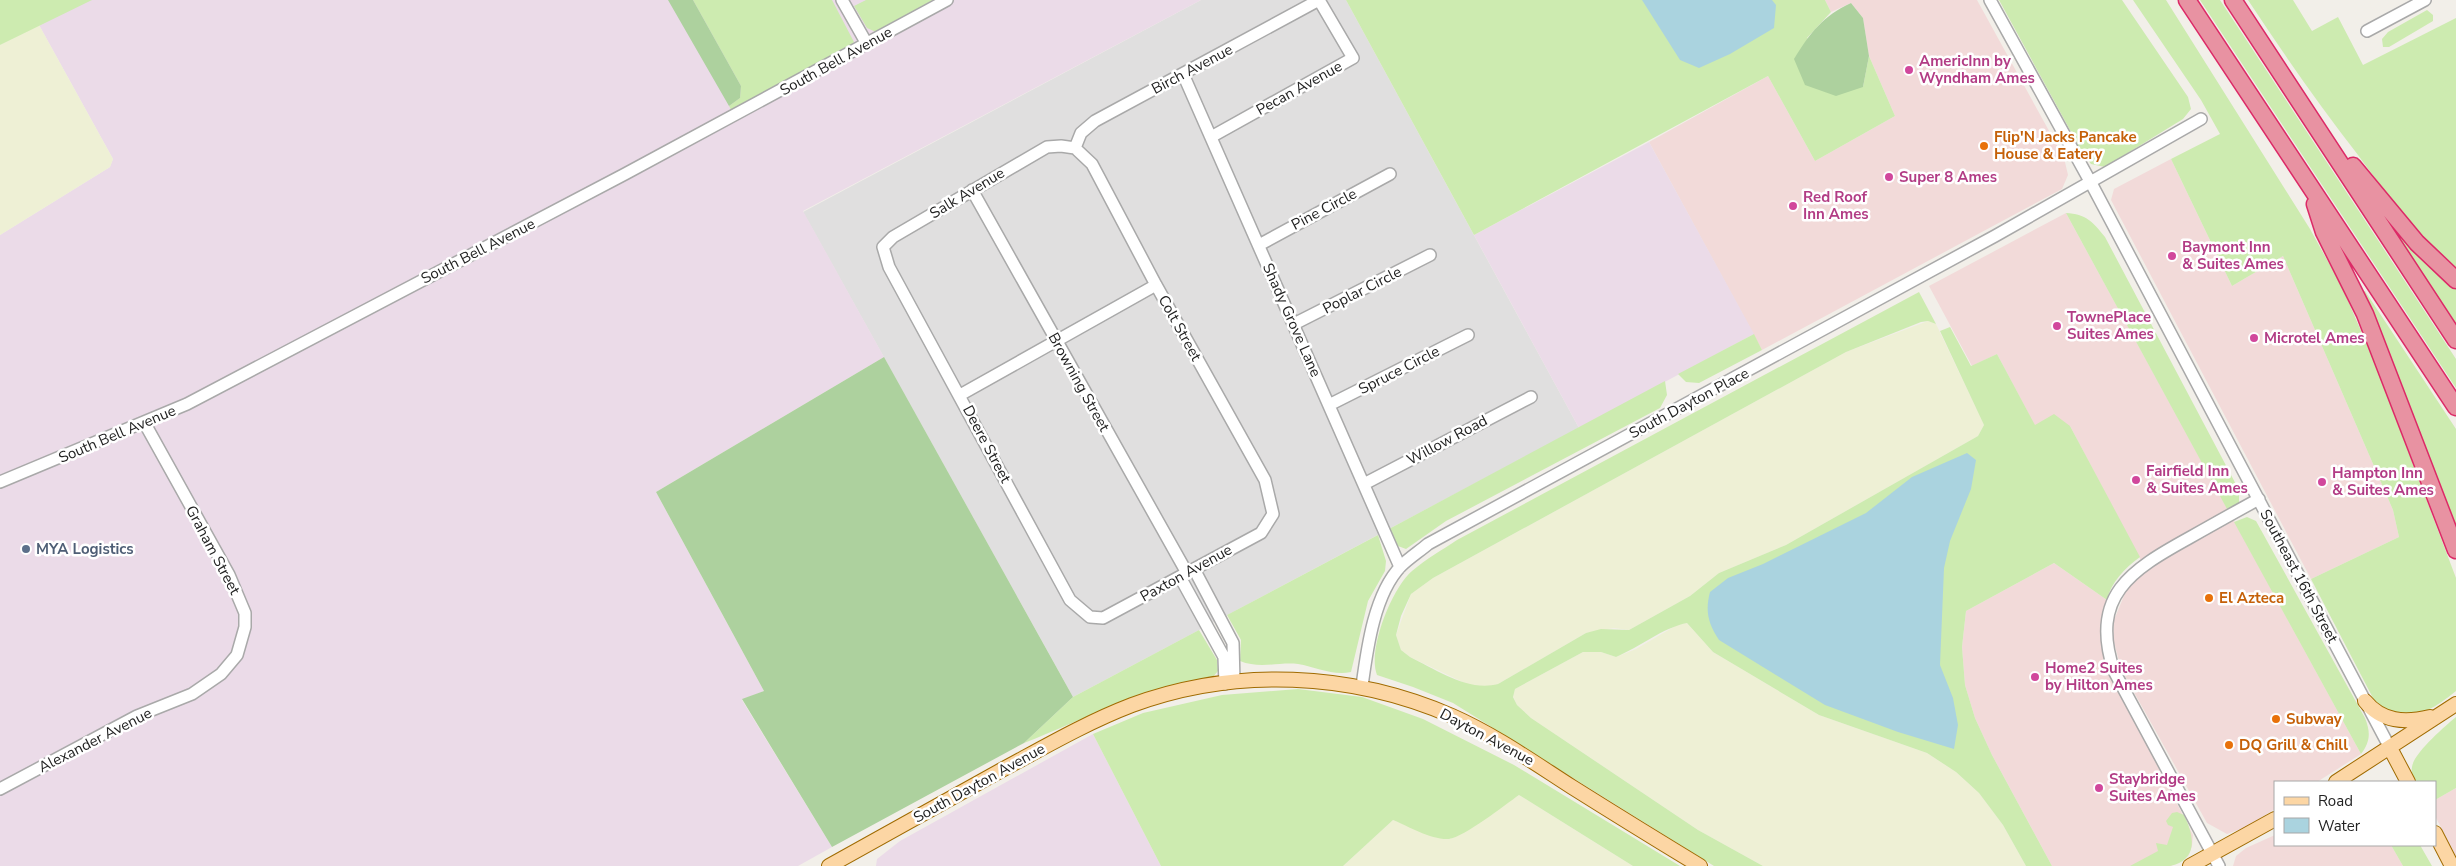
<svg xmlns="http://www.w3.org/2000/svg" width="2456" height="866" font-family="'Nunito Sans',sans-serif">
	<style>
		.residential { fill: #e0dfdf }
		.commercial { fill: #f2dad9 }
		.industrial { fill: #ebdbe8 }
		.farmland { fill: #eef0d5 }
		.grass { fill: #cdebb0 }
		.forest { fill: #add19e }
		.water { fill: #aad3df }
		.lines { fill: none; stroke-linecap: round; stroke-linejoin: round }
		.minor-casing { stroke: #a9a9a9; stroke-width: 14 }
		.major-casing { stroke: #a06b00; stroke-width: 16 }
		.highway-casing { stroke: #dc2a67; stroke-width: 19 }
		.minor { stroke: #fff; stroke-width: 11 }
		.major { stroke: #fcd6a4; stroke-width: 14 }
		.highway { stroke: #e892a2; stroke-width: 16 }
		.hotel-dot { fill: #d1479c; stroke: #fff; stroke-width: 2 }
		.food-dot { fill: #e8710a; stroke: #fff; stroke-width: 2 }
		.service-dot { fill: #5c6f8a; stroke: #fff; stroke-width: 2 }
		.labels { text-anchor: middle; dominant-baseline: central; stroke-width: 5; stroke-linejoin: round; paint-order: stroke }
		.street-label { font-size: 15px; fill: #222; stroke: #fff }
		.hotel-label { font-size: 15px; font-weight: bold; fill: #b23c85; stroke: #fff; text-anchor: start }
		.food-label { font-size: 15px; font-weight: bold; fill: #c56008; stroke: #fff; text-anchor: start }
		.service-label { font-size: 15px; font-weight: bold; fill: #4e5e75; stroke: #fff; text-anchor: start }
	</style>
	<rect width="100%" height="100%" fill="#f2efe9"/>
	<path class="residential" d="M1201 0H1346L1579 428 1073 697 803 212Z"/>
	<path class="commercial" d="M1825 0H1977L2064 158 2068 175 2062 189 1762 350 1649 142 1768 76 1815 161 1895 116 1869 56 1863 18 1851 3 1831 12Z
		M2171 159 2232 286 2283 256 2393 510 2399 537 2311 579 2111 200 2114 189Z
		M2066 213 2361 754 2317 782H2275V809L2246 827 2227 834 2207 823 2121 669 2113 638 2114 620 2126 591 2146 570 2070 426H2035L1997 354 1972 366 1929 286Z
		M2054 563 2107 600 2100 630 2107 667 2193 835 2192 846 2188 856 2171 866H2052L1992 755 1975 718 1965 685 1962 647 1966 611Z
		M2456 788V856L2435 816V800Z
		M2275 835V845H2391L2403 866H2233L2236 856 2246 848Z"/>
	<path class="industrial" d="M85 0H1201L803 211 884 357 656 492 764 691 742 700 832 847 798 866H0V235L110 167 113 159 39 25Z
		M1649 142 1754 334 1579 428 1474 235Z
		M1093 734 1161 866H876L877 859 900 841Z"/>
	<path class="farmland" d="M39 25 113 159 110 167 0 235V45Z
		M1928 321 1936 324 1980 416 1984 425 1978 436 1786 545 1719 573 1690 596 1629 630 1614 628 1586 633 1498 684 1485 688 1471 686 1410 657 1401 650 1396 635 1411 594 1433 578 1846 352Z
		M1687 623 1713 652 1819 715 1927 753 1956 772 1979 793 2003 825 2026 866H1763L1698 830 1531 718 1517 705 1513 696 1515 689 1583 652H1601L1616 657 1636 649 1677 625Z
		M1519 795 1633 866H1343L1393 820 1435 837 1450 839 1461 834Z"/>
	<path class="grass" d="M0 0H92L0 45Z
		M693 0H832L854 42 850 47 733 113 729 106 740 98 741 86Z
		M866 0H933L876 32 867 28 854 6Z
		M1346 0H1825L1831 12 1807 38 1863 87 1869 56 1895 116 1815 161 1768 76 1474 235Z
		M1999 0H2122L2188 97 2191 109 2183 119 2105 167 2091 164 2082 152Z
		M2133 0H2166L2310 229 2342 287 2374 361 2456 578V691C2427 714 2420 716 2384 713L2374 700 2311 579 2399 537 2393 510 2283 256 2232 286 2171 159 2220 134 2201 100Z
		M2200 0H2220L2249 44 2456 359V388Z
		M2248 0H2293L2312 31 2338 17 2363 65 2456 18V271C2419 236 2388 196 2358 155 2319 105 2283 53 2248 0Z
		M2427 10 2433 15V21L2389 47H2383L2382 39 2388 32Z
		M2066 213C2086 214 2093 222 2105 237L2239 490V503L2227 509Z
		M2395 228 2456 288V326L2395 232Z
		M2365 291 2456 429V529L2382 337 2362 292Z
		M1919 292 1936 324 1928 321 1921 322 1846 352 1433 578 1411 594 1401 616 1396 635 1401 650 1410 657C1437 670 1468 692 1498 684L1586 633 1601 629 1629 630 1690 596 1719 573 1786 545 1978 436 1984 425 1940 331 1950 327 1971 366 1997 354 2035 425 2054 414 2070 426 2140 557C2125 568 2111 582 2107 600L2054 563 1966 611 1962 647 1965 685 1975 718 1992 755 2052 866H2026L2003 825 1979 793 1956 772 1927 753 1819 715 1713 652 1687 623C1662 628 1640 647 1616 657L1601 652H1583L1515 689 1513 697 1517 705 1531 718 1698 830 1763 866H1714L1453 703 1413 687 1377 675C1367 650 1392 588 1412 571 1426 559 1442 550 1457 540Z
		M1754 334 1762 350 1699 383 1686 382 1678 374Z
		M1665 381 1667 395 1660 408 1446 521 1406 549 1398 546 1389 529Z
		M2247 517 2256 521 2365 718C2371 733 2370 742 2361 754L2234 522Z
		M1378 535 1386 561 1385 571 1368 601 1351 672C1333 676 1316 667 1298 664 1278 662 1259 669 1240 661L1241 640 1227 615Z
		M1199 630 1217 660 1218 671 1212 678C1146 685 1086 719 1024 743L1073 697Z
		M1298 689 1362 697 1423 719 1514 765 1680 866H1633L1519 795C1505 805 1464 837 1449 839 1431 840 1410 827 1393 820L1343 866H1161L1093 734 1143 713 1222 695Z
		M2456 717V788L2435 800V782H2416C2413 777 2411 773 2412 767 2413 754 2445 726 2456 717Z
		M2177 812 2184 815C2194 835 2199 860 2170 866 2158 866 2143 866 2130 866L2158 851 2156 843 2167 845 2173 827 2168 825 2166 821 2172 813Z
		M2391 845H2420L2432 866H2403Z"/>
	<path class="forest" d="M668 0H693L741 86 740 98 729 106Z
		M1851 3 1863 18 1869 56 1863 87 1836 96 1805 85 1794 59C1810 33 1823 16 1851 3Z
		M884 357 1073 697 1024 743 832 847 742 699 764 691 656 492Z"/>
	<path class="water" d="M1642 0H1772L1776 5 1774 28 1730 54 1699 68 1680 60Z
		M1967 453 1976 460 1971 489 1950 541 1944 568 1940 665 1953 698 1958 725 1954 749 1898 732 1825 705 1719 640C1708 623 1705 611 1710 592L1728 578 1763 564 1866 513 1912 477Z"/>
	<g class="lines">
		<g class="minor-casing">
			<path id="minor" d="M842 0 867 44
				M1990 0 2091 183 2390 748
				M2367 31 2425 0
				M1183 74 1400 567
				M1061 146 1075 148 1092 164 1156 285 1265 480 1273 514 1261 533 1103 618 1090 617 1070 600 889 267 883 247 893 237 1047 147Z
				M1075 148 1081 133 1095 121 1319 0 1353 58 1211 137
				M972 190 1187 573
				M1259 245 1390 174
				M1294 324 1430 255
				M960 395 1156 285
				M1329 405 1468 335
				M0 482 187 404 625 174 947 0
				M1364 484 1531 397
				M1194 569 1233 643 1234 682
				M1180 577 1224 657 1225 684
				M1362 686C1367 649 1374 594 1401 566 1409 558 1420 551 1428 544L1995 236 2201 119
				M0 789 137 716 192 694 221 674 237 655 245 627V613L229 575 144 422
				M2219 866 2114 671C2089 596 2131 570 2189 538 2212 525 2235 512 2259 499"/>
		</g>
		<g class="major-casing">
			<path id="major" d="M2365 701C2382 722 2405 723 2430 717
				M2390 748 2408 782
				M2336 782 2456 704
				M2435 833 2452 866
				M829 866C885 835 941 804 998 772 1041 749 1085 723 1132 705 1235 667 1351 672 1452 716 1495 735 1533 762 1572 787 1615 814 1657 840 1700 866
				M2190 866 2275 819"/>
		</g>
		<g class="highway-casing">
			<path id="highway" d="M2187 0 2456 407
				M2233 0 2456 340
				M2353 166 2417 243 2456 280
				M2315 204 2324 232 2365 314 2456 550"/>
		</g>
		<use href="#minor" class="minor"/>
		<use href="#major" class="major"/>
		<use href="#highway" class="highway"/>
	</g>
	<g class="hotel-dot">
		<circle cx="1909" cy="70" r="5"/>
		<circle cx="1889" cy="177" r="5"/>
		<circle cx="1793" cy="206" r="5"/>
		<circle cx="2172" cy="256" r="5"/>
		<circle cx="2057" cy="326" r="5"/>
		<circle cx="2254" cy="338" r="5"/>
		<circle cx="2136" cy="480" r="5"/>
		<circle cx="2322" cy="482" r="5"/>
		<circle cx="2035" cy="677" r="5"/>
		<circle cx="2099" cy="788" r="5"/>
	</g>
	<g class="food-dot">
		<circle cx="1984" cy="146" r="5"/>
		<circle cx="2209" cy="598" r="5"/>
		<circle cx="2276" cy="719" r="5"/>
		<circle cx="2229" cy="745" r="5"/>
	</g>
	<circle class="service-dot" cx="26" cy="549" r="5"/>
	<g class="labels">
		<g class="street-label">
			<text transform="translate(836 61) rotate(-29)">South Bell Avenue</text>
			<text transform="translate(1192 69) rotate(-28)">Birch Avenue</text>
			<text transform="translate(1299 88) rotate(-29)">Pecan Avenue</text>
			<text transform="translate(967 193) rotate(-31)">Salk Avenue</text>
			<text transform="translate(1324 209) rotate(-28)">Pine Circle</text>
			<text transform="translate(478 251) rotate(-27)">South Bell Avenue</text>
			<text transform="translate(1362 290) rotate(-27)">Poplar Circle</text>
			<text transform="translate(1292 320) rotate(66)">Shady Grove Lane</text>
			<text transform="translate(1180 328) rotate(61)">Colt Street</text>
			<text transform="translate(1399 370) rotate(-27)">Spruce Circle</text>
			<text transform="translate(1079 382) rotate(61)">Browning Street</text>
			<text transform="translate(1689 403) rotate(-28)">South Dayton Place</text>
			<text transform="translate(117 434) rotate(-23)">South Bell Avenue</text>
			<text transform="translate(1447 440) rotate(-28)">Willow Road</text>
			<text transform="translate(987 444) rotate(62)">Deere Street</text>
			<text transform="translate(213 550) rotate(62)">Graham Street</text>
			<text transform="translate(1186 573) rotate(-29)">Paxton Avenue</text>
			<text transform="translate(2299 576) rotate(62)">Southeast 16th Street</text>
			<text transform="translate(1487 737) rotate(28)">Dayton Avenue</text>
			<text transform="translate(95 740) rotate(-27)">Alexander Avenue</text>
			<text transform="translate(979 783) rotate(-29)">South Dayton Avenue</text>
		</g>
		<g class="hotel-label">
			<text x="1919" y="61">AmericInn by<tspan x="1919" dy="17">Wyndham Ames</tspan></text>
			<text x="1899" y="177">Super 8 Ames</text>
			<text x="1803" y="197">Red Roof<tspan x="1803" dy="17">Inn Ames</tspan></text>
			<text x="2182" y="247">Baymont Inn<tspan x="2182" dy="17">&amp; Suites Ames</tspan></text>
			<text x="2067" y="317">TownePlace<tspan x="2067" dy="17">Suites Ames</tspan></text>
			<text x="2264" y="338">Microtel Ames</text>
			<text x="2146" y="471">Fairfield Inn<tspan x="2146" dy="17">&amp; Suites Ames</tspan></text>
			<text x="2332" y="473">Hampton Inn<tspan x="2332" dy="17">&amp; Suites Ames</tspan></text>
			<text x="2045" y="668">Home2 Suites<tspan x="2045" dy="17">by Hilton Ames</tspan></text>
			<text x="2109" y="779">Staybridge<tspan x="2109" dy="17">Suites Ames</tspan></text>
		</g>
		<g class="food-label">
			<text x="1994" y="137">Flip'N Jacks Pancake<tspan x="1994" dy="17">House &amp; Eatery</tspan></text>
			<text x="2219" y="598">El Azteca</text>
			<text x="2286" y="719">Subway</text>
			<text x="2239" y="745">DQ Grill &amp; Chill</text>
		</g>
		<g class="service-label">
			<text x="36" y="549">MYA Logistics</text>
		</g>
	</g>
	<rect x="2274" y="781" width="162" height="65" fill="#ffffff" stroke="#a7a7a7"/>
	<rect x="2284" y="797" width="25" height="8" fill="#fcd6a4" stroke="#a7a7a7"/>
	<text x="2318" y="806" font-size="15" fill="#222222">Road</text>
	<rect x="2284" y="818" width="25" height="15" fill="#aad3df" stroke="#a7a7a7"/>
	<text x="2318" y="831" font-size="15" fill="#222222">Water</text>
</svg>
